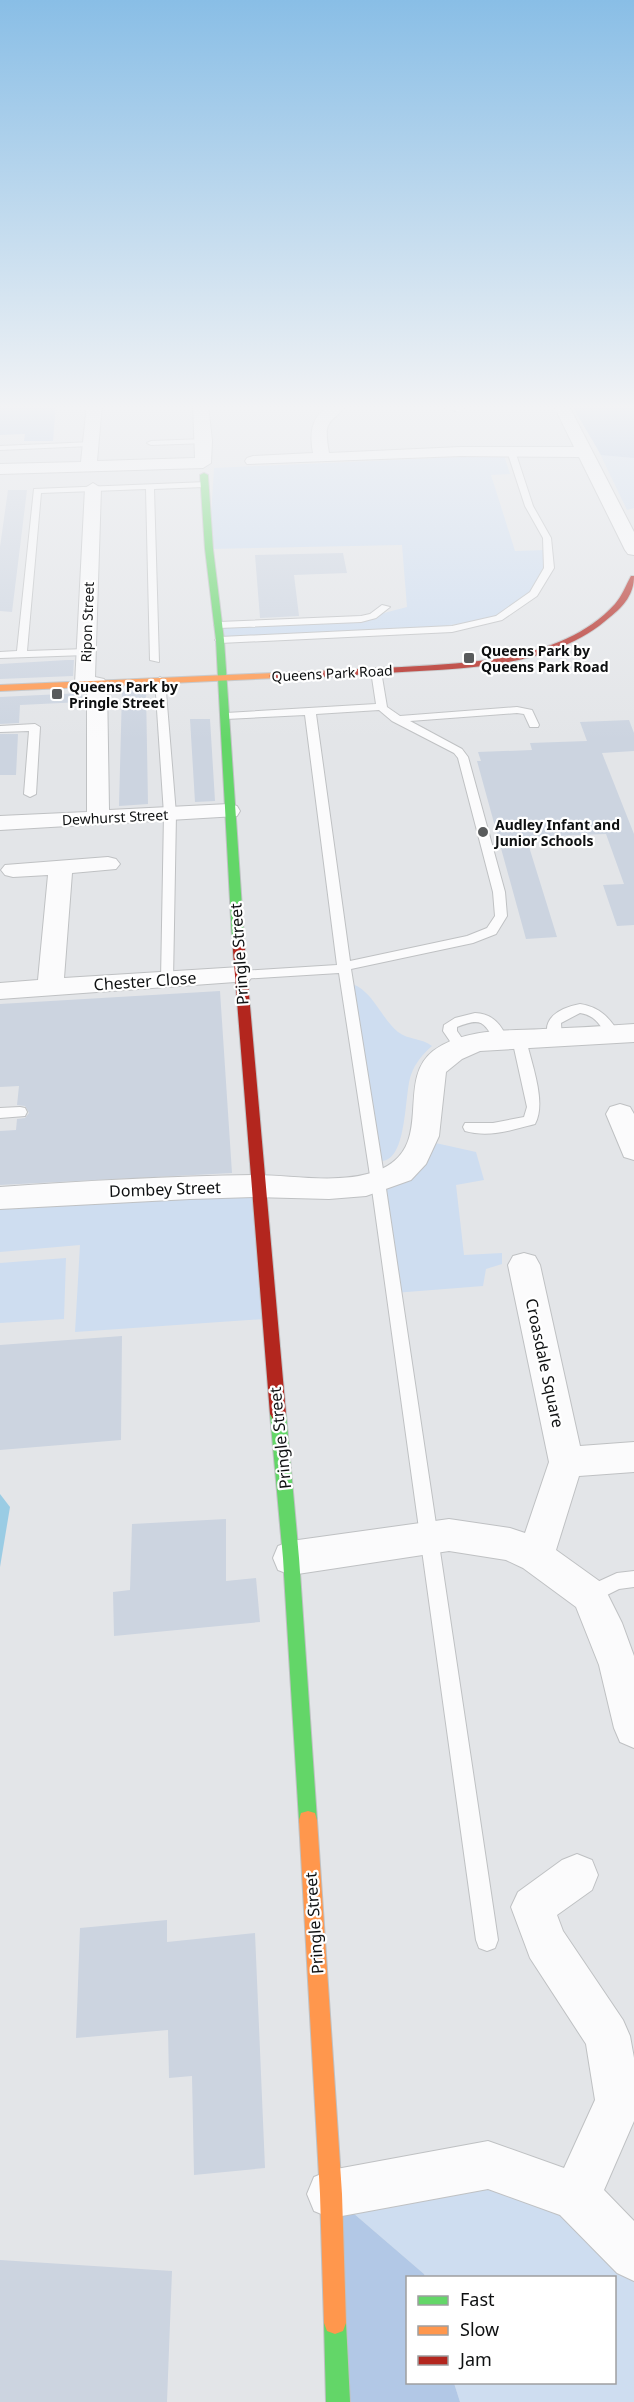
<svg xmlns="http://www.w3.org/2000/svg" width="634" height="2402" font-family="'Noto Sans',sans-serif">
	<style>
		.green { fill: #ceddf0 }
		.forest { fill: #b2c8e6 }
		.water { fill: #9acce4 }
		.building { fill: #ccd4e0 }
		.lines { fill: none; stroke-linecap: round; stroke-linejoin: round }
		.lane-casing { stroke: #bfc1c3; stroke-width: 2 }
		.street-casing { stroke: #bfc1c3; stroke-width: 2 }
		.fast-casing { stroke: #bfc1c3; stroke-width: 2 }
		.slow-casing { stroke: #bfc1c3; stroke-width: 2 }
		.jam-casing { stroke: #bfc1c3; stroke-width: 2 }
		.lane { fill: #fbfbfc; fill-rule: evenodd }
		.street { fill: #fbfbfc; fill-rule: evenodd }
		.fast { fill: #63d668; fill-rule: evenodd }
		.slow { fill: #ff974d; fill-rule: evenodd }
		.jam { fill: #b3261e; fill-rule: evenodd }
		.poi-dot { fill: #595b5c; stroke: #fff; stroke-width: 2 }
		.labels { text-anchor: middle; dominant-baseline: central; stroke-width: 4.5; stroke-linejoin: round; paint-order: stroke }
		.far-street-label { font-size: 14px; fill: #0e1011; stroke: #fff }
		.far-poi-label { font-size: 14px; font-weight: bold; fill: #0e1011; stroke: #fff; text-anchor: start }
		.street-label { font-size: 16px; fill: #0e1011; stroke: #fff }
	</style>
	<rect width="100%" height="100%" fill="#e3e5e8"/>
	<path class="green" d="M576 404H634V508L627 510Z
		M504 455 510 474 491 475 515 551 546 550 549 568 534 594 499 618 415 630 220 640 219 625 361 619 407 607 402 545 209 549 214 468Z
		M352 984C373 991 381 1018 398 1032 408 1040 422 1038 432 1046 423 1054 415 1063 411 1075 404 1093 408 1163 380 1161Z
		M422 1140 476 1152 484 1180 456 1185 464 1255 502 1253V1264L486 1269 483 1286 394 1293 378 1182Z
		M257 1186 264 1319 75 1332 80 1245 0 1252V1203Z
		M66 1258 64 1319 0 1323V1263Z
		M488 2165 634 2256V2402H460L454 2383 614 2382V2278L425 2277 424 2274 331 2194Z"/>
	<path class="forest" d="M0 404H56L53 441H24L25 434 0 435Z
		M571 404H634V458L601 455Z
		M331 2194 424 2274 425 2277 408 2278V2382L454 2383 460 2402H338Z"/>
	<path class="water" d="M0 1494 10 1507 0 1567Z"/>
	<path class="building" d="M8 490H27L12 612 0 611V547Z
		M343 553 347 573 294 575 299 616 260 618 255 555Z
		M67 660H74L73 676 0 679V664Z
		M146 690 148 804 119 806 122 691Z
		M82 693V702L20 705 19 723 0 724V697Z
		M190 719H210L215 801 195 802Z
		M629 720 634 733V751L602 753 634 834V925L617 926 603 885 624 884 606 834 526 837 557 937 526 939 477 761H481L478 752 532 750 530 743 587 741 580 722Z
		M0 734H18L16 775H0Z
		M220 991 232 1173 0 1185V1131L16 1130 17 1119 25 1118 29 1113 25 1106 17 1105 19 1086 0 1087V1004Z
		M122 1336 121 1440 0 1450V1345Z
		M226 1519V1581L256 1578 260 1622 114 1636 113 1592 130 1590 132 1524Z
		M167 1920V1942L255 1933 265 2168 194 2175 192 2076 169 2078 168 2030 76 2038 80 1928Z
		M0 2260 172 2271 167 2402H0Z"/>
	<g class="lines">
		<g class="lane-casing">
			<path id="lane" d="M204 439H207V443L151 445 147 443 151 441Z
				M93 442 94 444 90 446 0 450V446Z
				M511 449 515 451 533 506 551 538 554 568 537 596 502 620 452 632 220 643 215 640 220 637 452 626 496 616 530 592 544 568 543 538 525 506 507 451Z
				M207 482 208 484 204 487 154 489 159 662 150 660 146 489 41 493 27 651 86 649 91 652 86 655 0 658V652L17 651 34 489Z
				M382 605 390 607 376 618 361 622 219 628 214 625 219 622 361 616 370 614Z
				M376 668 381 671 387 707 400 716 517 707 532 710 539 725 538 727H530L524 714 517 713 410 721 462 749 468 757 505 892 507 916 496 934 473 943 351 969 385 1182 498 1940 495 1948 487 1951 479 1948 476 1940 371 1182 339 973 240 979 234 975 240 971 337 965 305 715 226 719 221 716 226 713 376 704 371 671ZM379 710 392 721 454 753 458 758 493 892 495 916 487 928 467 936 350 961 316 714Z
				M160 677 165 680 176 814 173 980 167 984 161 980 164 814 155 680Z
				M35 724 40 727 36 794 30 797 24 794 29 731 0 732V726Z
				M580 1004C600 1007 610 1018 620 1035L618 1038H608C601 1026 595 1015 580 1013L561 1023 562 1039 560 1042H550C539 1019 559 1008 580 1004Z
				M475 1013C493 1014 501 1024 508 1040L506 1043H496C484 1022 482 1017 457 1027V1031L468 1047 461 1052 456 1050 443 1031 444 1025 455 1018Z
				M519 1034 526 1039C531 1063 547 1102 535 1124 512 1130 489 1138 465 1131L463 1127 465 1123H493L524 1117 527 1107 512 1039Z
				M20 1107 25 1108 27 1112 25 1116 0 1118V1108Z
				M634 1571V1587L619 1589 589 1604 582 1601 580 1595 582 1589 617 1573Z"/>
		</g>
		<g class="street-casing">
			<path id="street" d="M87 404H102L97 461 195 458 193 404H208L212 441 211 463 203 468 0 474V464L81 462Z
				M330 404H348C329 426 323 418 329 453L461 447H574L553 404H568L634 532V555L628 554 625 550 579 457 461 456 247 464 245 461 247 458 253 456 313 453C309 432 312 416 330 404Z
				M438 404H464L467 407 459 412 441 407Z
				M93 483 101 488 95 677 104 679 107 683 109 810 229 804 237 806 240 811 237 816 0 830V816L87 812V690L78 688 75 684 85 488Z
				M108 857 116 859 120 864 116 869 72 873 64 978 240 967 249 969 253 975 249 981 0 999V983L38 980 48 875 13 877 5 875 1 870 5 865Z
				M634 1024V1042L480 1051 462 1059 446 1072 439 1136 426 1164 411 1180 366 1196 329 1199 254 1197 190 1199 0 1209V1187C85 1181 170 1176 254 1175 293 1175 339 1185 377 1171 437 1148 394 1082 433 1051 464 1028 507 1031 543 1029 573 1028 604 1026 634 1024Z
				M620 1104 630 1107 634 1114V1160L624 1157 606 1114 610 1107Z
				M524 1253 535 1256 540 1265 580 1446 634 1442V1472L579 1476 556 1550 602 1583 622 1623 634 1656V1748L620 1742 614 1728 599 1665 576 1607 523 1568 506 1560 449 1551 291 1575 278 1570 273 1558 278 1546 291 1541 449 1519 510 1528 525 1533 549 1462 508 1265 513 1256Z
				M577 1854 592 1860 598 1875 592 1890 557 1915 563 1931 623 2020 630 2036 634 2058V2121L604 2190 634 2221V2281L617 2273 560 2215 488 2189 331 2218 314 2211 307 2194 314 2177 331 2170 488 2141 564 2168 595 2100 586 2044 530 1958 511 1907 518 1892 562 1860Z"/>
		</g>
		<g class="fast-casing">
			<path id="fast" d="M204 473 208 475 213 549 224 640 244 938 238 942 232 938 216 640 205 549 200 475Z
				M278 1408 283 1409 286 1414 299 1558 317 1820 315 1827 308 1829 301 1827 299 1820 283 1558 270 1414 273 1409Z
				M335 2312 343 2315 346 2323 350 2402H326L324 2323 327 2315Z"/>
		</g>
		<g class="slow-casing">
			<path id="slow" d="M274 673 277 674V678L0 691V685Z
				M308 1811 315 1813 317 1820 342 2194 346 2323 343 2331 335 2334 327 2331 324 2323 320 2194 299 1820 301 1813Z"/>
		</g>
		<g class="jam-casing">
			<path id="jam" d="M631 576H634C634 594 624 606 610 617 555 666 472 668 402 672 359 675 317 677 274 679L269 676 274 673C317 671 359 669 402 667 473 662 563 661 615 604 622 596 626 585 631 576Z
				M238 934 244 938 286 1414 283 1419 278 1420 273 1419 270 1414 232 938Z"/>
		</g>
		<use href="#lane" class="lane"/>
		<use href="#street" class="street"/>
		<use href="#fast" class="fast"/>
		<use href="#slow" class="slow"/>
		<use href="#jam" class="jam"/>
	</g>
	<linearGradient id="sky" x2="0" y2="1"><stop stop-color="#89bee6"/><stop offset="0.55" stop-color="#f2f3f5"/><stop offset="1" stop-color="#f2f3f5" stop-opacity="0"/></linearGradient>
	<rect width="634" height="740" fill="url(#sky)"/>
	<g class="poi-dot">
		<rect x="463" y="652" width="12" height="12" rx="3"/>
		<rect x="51" y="688" width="12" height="12" rx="3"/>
		<circle cx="483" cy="832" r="6"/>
	</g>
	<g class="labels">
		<g class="far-street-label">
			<text transform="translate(87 622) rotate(-88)">Ripon Street</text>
			<text transform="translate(332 673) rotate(-3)">Queens Park Road</text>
			<text transform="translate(115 817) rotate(-3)">Dewhurst Street</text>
		</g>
		<g class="far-poi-label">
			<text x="481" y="650">Queens Park by<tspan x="481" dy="16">Queens Park Road</tspan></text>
			<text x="69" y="686">Queens Park by<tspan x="69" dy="16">Pringle Street</tspan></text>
			<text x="495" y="824">Audley Infant and<tspan x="495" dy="16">Junior Schools</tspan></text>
		</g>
		<g class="street-label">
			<text transform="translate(239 954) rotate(-94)">Pringle Street</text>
			<text transform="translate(145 981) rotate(-4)">Chester Close</text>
			<text transform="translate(165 1189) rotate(-2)">Dombey Street</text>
			<text transform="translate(545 1363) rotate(78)">Croasdale Square</text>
			<text transform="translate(280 1438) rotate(-96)">Pringle Street</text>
			<text transform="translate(314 1923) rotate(-94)">Pringle Street</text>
		</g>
	</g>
	<rect x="406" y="2276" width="210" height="108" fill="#ffffff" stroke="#9f9fa0" stroke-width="1.5"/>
	<rect x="418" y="2296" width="30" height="9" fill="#63d668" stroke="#9f9fa0" stroke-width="1.5"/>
	<text x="460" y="2306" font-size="18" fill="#0e1011">Fast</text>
	<rect x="418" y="2326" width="30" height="9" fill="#ff974d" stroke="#9f9fa0" stroke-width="1.5"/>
	<text x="460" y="2336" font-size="18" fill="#0e1011">Slow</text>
	<rect x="418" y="2356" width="30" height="9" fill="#b3261e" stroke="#9f9fa0" stroke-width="1.5"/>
	<text x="460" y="2366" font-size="18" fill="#0e1011">Jam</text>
</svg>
